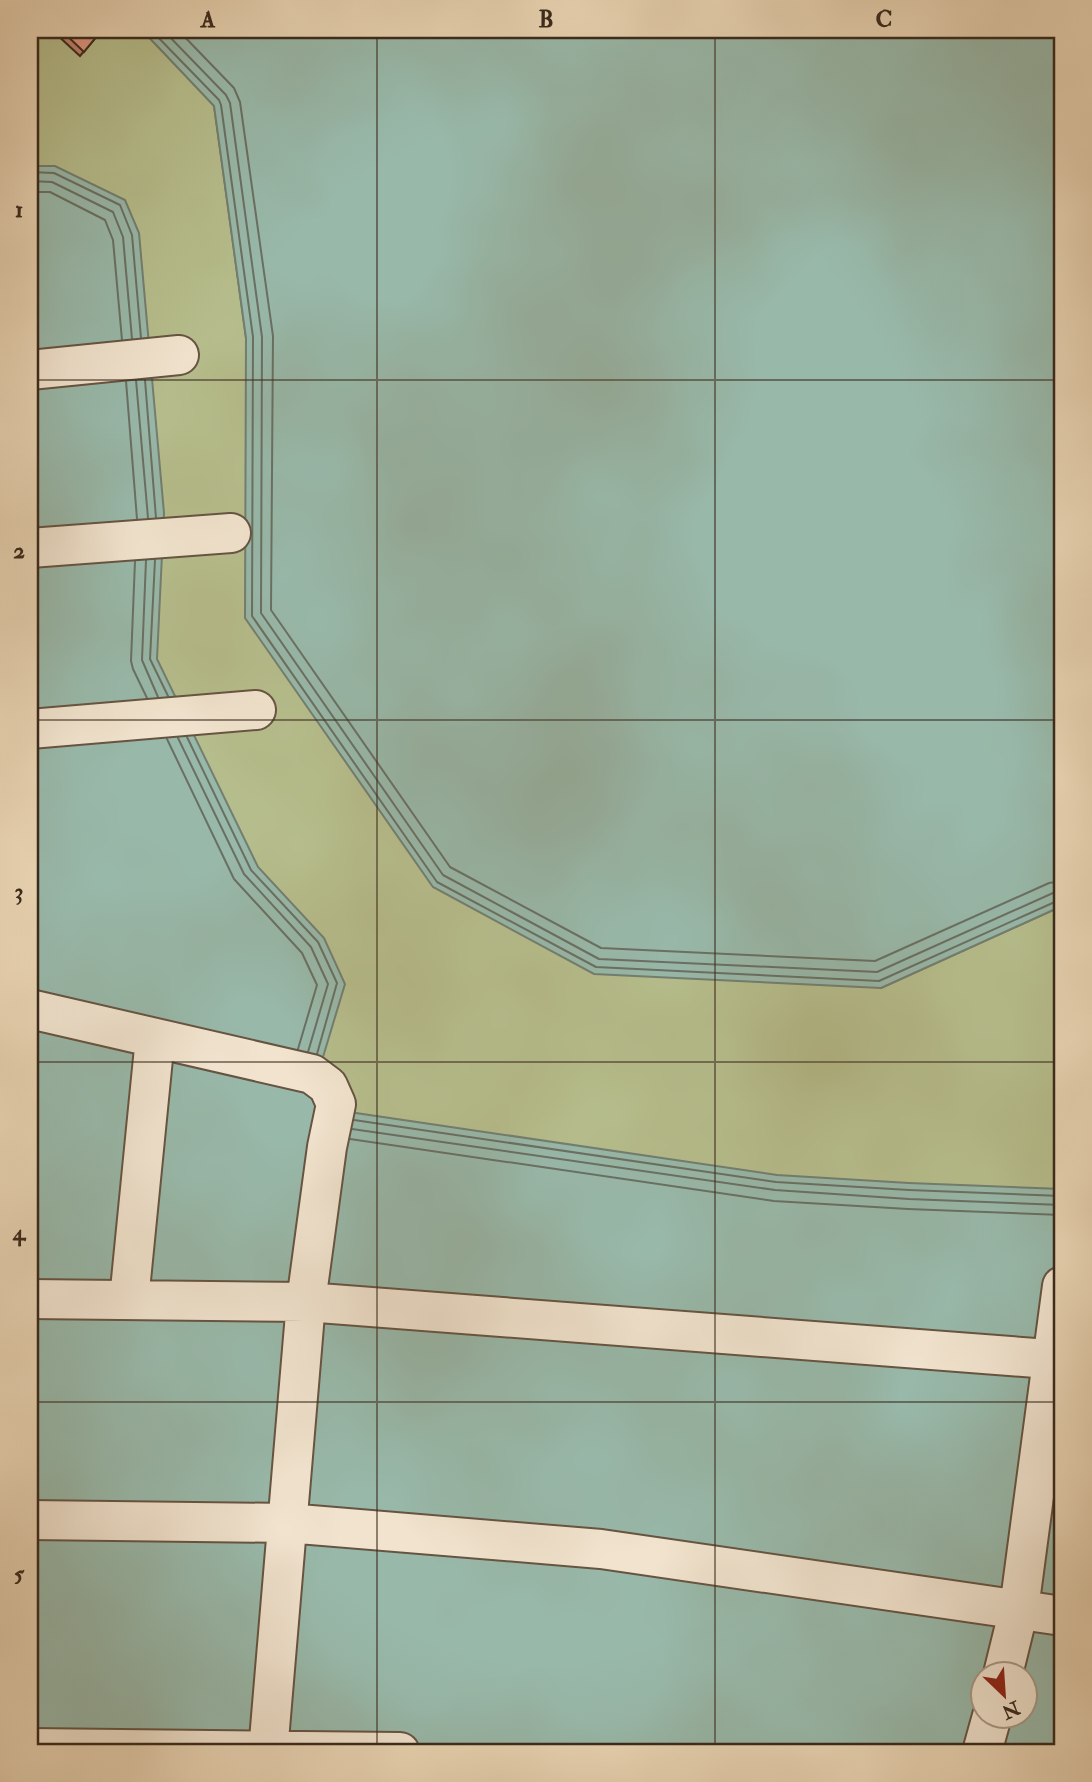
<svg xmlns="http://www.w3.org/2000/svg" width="1092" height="1782" font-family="'IM FELL Double Pica',serif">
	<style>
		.green { fill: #b6bd8c; stroke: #787354; stroke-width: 2; fill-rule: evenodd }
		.water { fill: #98b8a9; stroke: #727f71; stroke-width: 2; fill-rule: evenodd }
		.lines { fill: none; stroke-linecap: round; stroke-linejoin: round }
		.shore { stroke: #697063; stroke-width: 2 }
		.minor-casing { stroke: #665442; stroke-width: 42 }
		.minor { stroke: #f1e3ce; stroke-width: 38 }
		.wall { fill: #c08371; stroke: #3a291d; stroke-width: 2 }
		.building { fill: #df9883; stroke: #3a291d; stroke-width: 2 }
		.grid { fill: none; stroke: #3a291d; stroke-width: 2; stroke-opacity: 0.55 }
		.neatline { fill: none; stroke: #3a291d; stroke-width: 2.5 }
		.grid-label { font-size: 23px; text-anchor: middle; font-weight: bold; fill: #3a291d }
	</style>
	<rect width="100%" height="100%" fill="#e9d4b3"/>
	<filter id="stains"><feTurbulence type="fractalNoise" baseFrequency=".00286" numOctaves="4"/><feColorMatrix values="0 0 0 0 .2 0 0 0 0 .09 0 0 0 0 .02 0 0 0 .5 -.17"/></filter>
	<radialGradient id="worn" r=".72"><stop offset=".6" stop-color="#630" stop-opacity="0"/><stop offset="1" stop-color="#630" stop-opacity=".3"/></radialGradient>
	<path class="green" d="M30 30H142L214 105 246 338 881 988 1062 906V1752H30ZM984 1674H1026V1716H984Z"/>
	<path class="water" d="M142 30H1062V906L881 988 594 974 433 887 245 618 246 338 214 106Z
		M30 166H55L125 200 139 233 164 513 157 659 258 867 324 938 345 984 323 1057 329 1109 777 1175 909 1183 1062 1189V1752H30ZM984 1674H1026V1716H984Z"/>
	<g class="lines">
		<path class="shore" d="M151 30 219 100 221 105 253 337 252 616 437 882 596 967 879 981 1057 901 1062 900
			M163 30 226 95 230 103 262 337 261 613 443 875 599 959 877 972 1053 893 1062 892
			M178 30 234 88 240 102 273 336 271 610 450 867 601 948 875 961 1049 883 1062 881
			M30 172 54 173 120 205 132 235 141 338
			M30 181 52 182 113 212 123 237 132 339
			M30 192H50L105 220 113 240 122 340
			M136 380 148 518
			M145 380 156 518
			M126 381 137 519
			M146 560 142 660 158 697
			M155 560 150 659 168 696
			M135 561 131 661 133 669 147 698
			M187 737 251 870 318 942 337 983 317 1054
			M178 738 244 874 311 947 328 984 308 1052
			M167 739 234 879 302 953 317 985 298 1049
			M354 1120 776 1182 909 1190 1062 1196
			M352 1129 775 1190 909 1199 1062 1205
			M350 1139 774 1201 908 1209 1062 1215"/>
		<g class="minor-casing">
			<path id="minor" d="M30 370 179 355
				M30 548 231 533
				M30 729 256 710
				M30 1009 312 1074 328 1086 336 1104 327 1147 306 1302 268 1752
				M30 1299 306 1302 1062 1360
				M129 1300 155 1038
				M30 1520 287 1523 601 1549 1062 1616
				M1003 1674 1019 1609 1062 1286
				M30 1748 400 1752
				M982 1752 992 1716"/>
		</g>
		<use href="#minor" class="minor"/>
	</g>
	<path class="wall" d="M57 30H102L80 56 55 33Z"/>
	<path class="building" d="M61 30H102L84 52Z"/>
	<path class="grid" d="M377 30V1752M715 30V1752M30 380H1062M30 720H1062M30 1062H1062M30 1402H1062"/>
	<rect width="1092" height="1782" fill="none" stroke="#e9d4b3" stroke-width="77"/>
	<g transform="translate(1004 1695) rotate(155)"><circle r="33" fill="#f1e3ce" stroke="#a89987" stroke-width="2"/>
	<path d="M0-5L12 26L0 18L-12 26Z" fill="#8f2418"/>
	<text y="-10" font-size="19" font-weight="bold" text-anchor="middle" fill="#3a291d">N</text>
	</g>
	<rect x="38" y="38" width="1016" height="1706" class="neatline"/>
	<g class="grid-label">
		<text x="208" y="27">A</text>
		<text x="546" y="27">B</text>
		<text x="884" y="27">C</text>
		<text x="19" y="217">1</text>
		<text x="19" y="558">2</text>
		<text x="19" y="899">3</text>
		<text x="19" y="1240">4</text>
		<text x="19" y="1581">5</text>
	</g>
	<rect width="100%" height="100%" filter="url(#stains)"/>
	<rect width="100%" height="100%" fill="url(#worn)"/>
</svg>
